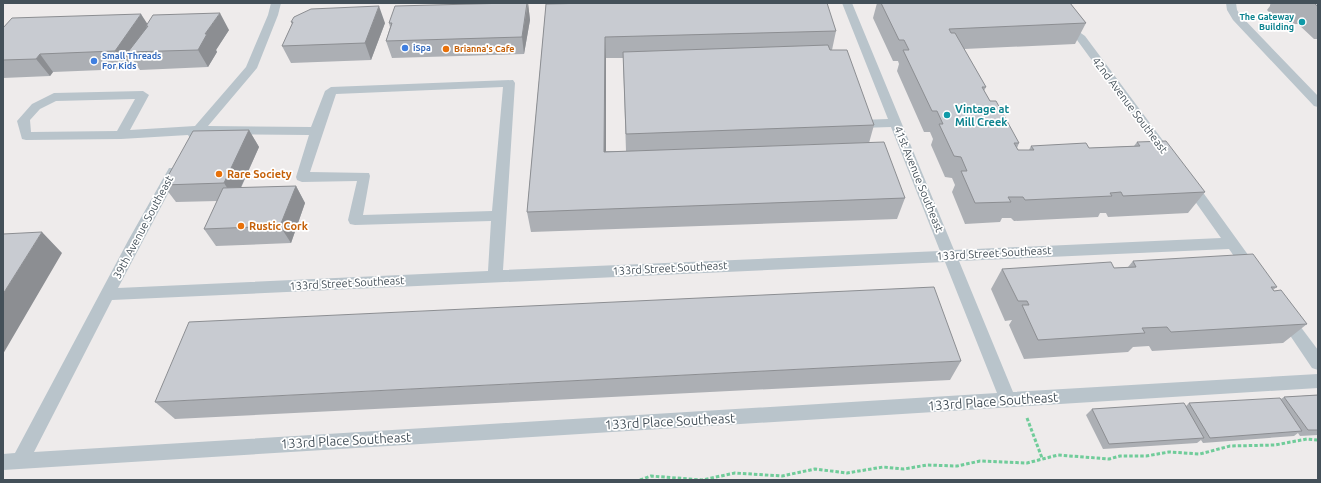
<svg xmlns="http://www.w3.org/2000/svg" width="1321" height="483" font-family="Ubuntu,sans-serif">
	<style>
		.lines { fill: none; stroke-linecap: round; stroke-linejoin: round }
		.path { stroke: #70cc9a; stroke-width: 3; stroke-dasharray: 3.5 2; stroke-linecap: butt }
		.service { fill: #b9c4cb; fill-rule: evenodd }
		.wall { fill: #acafb4; fill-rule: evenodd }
		.shaded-wall { fill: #8c8e92 }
		.building { fill: #c8cbd1; stroke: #8c8e92 }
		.culture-dot { fill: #0f9aa8; stroke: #fff; stroke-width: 1.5 }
		.shop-dot { fill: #3f7fe0; stroke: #fff; stroke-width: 1.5 }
		.food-dot { fill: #e8710a; stroke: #fff; stroke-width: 1.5 }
		.labels { text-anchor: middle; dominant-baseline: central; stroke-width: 3.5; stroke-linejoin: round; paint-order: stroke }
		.far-culture-label { font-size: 9px; font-weight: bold; fill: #0d838f; stroke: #fff; text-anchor: end }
		.far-shop-label { font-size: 9px; font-weight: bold; fill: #366cbe; stroke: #fff; text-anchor: start }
		.far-food-label { font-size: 9px; font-weight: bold; fill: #c56008; stroke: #fff; text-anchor: start }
		.street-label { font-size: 11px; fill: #445059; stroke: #fff }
		.culture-label { font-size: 11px; font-weight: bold; fill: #0d838f; stroke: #fff; text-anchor: start }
		.food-label { font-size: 11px; font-weight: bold; fill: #c56008; stroke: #fff; text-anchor: start }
		.near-street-label { font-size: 13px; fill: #445059; stroke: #fff }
	</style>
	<rect width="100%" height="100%" fill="#eeebeb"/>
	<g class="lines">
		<path class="path" d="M1027 418 1042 458
			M640 480 651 476 702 480 735 473 782 476 815 469 847 473 883 467 904 469 927 465 957 466 980 461 1027 463 1058 455 1109 459 1120 456H1146L1169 452 1200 454 1230 446 1275 445 1307 439 1318 440"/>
		<path class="service" d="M271 3H281L278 15 257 68 208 126 311 127 325 91 331 87 513 80 515 83 503 270 940 251 891 127 860 128 854 124 860 120 888 119 842 3H852L954 250 1221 238 1182 183 1184 180H1194L1259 270 1257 274C1244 278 1236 258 1229 249L959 261 1013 392 1318 374V388L3 470V454L15 453 129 239 169 168H179L180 171 118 288 488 271 491 221 355 225 350 224 348 220 357 181 302 182 297 180 296 177 309 135 202 134 194 139 190 138 188 135 121 139 26 140 22 139 17 121 32 104 54 93 143 91 149 95 130 130 195 126 246 67 268 15ZM503 87 492 211 363 215 370 176 369 173 310 172 336 94ZM135 99 117 131 31 132 30 120 40 109 56 101ZM945 262 997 393 34 452 112 300Z
			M1226 3H1236L1237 10 1241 16 1318 96V107L1314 106 1233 20 1227 10Z
			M1064 25 1075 29 1085 36 1173 154 1175 157 1173 160H1165L1077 40 1060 30 1059 28Z
			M1286 312 1291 314 1318 350V370L1312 368 1281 322 1278 318 1281 314Z"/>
	</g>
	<path class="wall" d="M528 3 530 20 524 54 392 58 386 41 390 27 389 23Z
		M877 3H1070L1086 23 1075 44 964 49 986 87 984 91 990 101 1019 143 1017 148 1018 150H1029L1031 146 1089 148 1134 146 1137 142 1205 192 1188 213 1108 217 1106 213H1100L1098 217 1014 221 1011 218H1002L1000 222 965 224 952 192 955 185 952 178 945 177 931 145 933 139 930 132H924L897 71 899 64 898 61H893L873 18Z
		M1271 3H1318V39H1314L1298 24H1289L1284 19H1276L1267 10 1270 6V5Z
		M546 4 836 31 832 50 874 125 869 143 905 198 897 219 531 232 527 212ZM606 58H623L626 151H606Z
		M291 22 385 23 371 60 291 63 282 46 292 24Z
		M147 24 229 30 216 50 217 52 208 67 140 70 133 60 127 69 53 72 50 76 3 78V28Z
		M249 130 259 147 241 188 296 186 305 203 291 243 216 246 204 229 217 201 176 202 163 185Z
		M1133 261 1277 287 1273 290 1307 324 1283 343 1152 351 1149 346 1133 347 1128 352 1024 359 1009 325 1012 320 1005 321 991 289 1002 269 1114 268 1128 267Z
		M961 361 950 380 175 419 155 402Z
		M1318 395V435L1300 436 1298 433 1294 436 1203 443 1201 440 1197 443 1103 449 1086 415 1092 409 1186 406 1189 403 1281 399 1284 397Z"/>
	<path class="shaded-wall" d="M528 3 530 20 524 54 522 37Z
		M379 6 385 23 371 60 365 43Z
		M220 13 229 30 216 50 217 52 208 67 198 50 205 34Z
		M141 14 152 31 148 26H146L150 33 128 52 133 60 127 69 115 51Z
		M605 37 606 58V173L604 152Z
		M40 54 53 72 50 76 36 59Z
		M249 130 259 147 235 200 224 183Z
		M296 186 305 203 291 243 280 226Z
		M42 232 62 253 3 354V294Z"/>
	<path class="building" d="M511 3H527L522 37 386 41 392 23H389L395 6Z
		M592 3H827L836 31 605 37 604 152 884 142 905 198 527 212 546 4Z
		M881 3H1070L1086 23 949 29 951 33H955L986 87H982L990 101H996L1019 143H1014L1018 150H1034L1031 146 1086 143 1089 148 1140 146 1137 142 1166 141 1205 192 1123 196 1121 192 1110 193 1112 196 1025 200 1023 197H1008L1011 202 975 203 961 171H967L961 157 954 156 939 124H943L937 111H932L903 50H909L904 40H899Z
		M1305 3H1318V7L1314 3Z
		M379 6 365 43 282 46 293 22H291L294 17 311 9Z
		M220 13 205 34H207L198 50 128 52 148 26H146L153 15Z
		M141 14 115 51 40 54 36 59 3 60V28L12 18Z
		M828 45 830 50H847L874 125 626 134 623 52Z
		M249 130 224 183 163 185 193 131Z
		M296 186 280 226 204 229 223 188Z
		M42 232 3 294V234Z
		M1253 254 1277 287H1271L1274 291 1281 290 1307 324 1171 332 1167 327 1142 328 1145 333 1038 340 1022 305H1029L1027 301H1018L1002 269 1111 262 1114 268 1136 267 1133 261Z
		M934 287 961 361 155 402 189 322Z
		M1318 395V430H1308L1284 397Z
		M1280 398 1302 431 1210 438 1189 403Z
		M1184 403 1204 438 1109 444 1092 409Z"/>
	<g class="culture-dot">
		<circle cx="1302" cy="22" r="4"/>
		<circle cx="947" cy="115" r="4"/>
	</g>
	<g class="shop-dot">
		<circle cx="405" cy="48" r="4"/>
		<circle cx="94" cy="61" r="4"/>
	</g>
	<g class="food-dot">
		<circle cx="446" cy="49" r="4"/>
		<circle cx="219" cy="174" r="4"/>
		<circle cx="241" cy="226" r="4"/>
	</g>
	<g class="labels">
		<g class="far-culture-label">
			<text x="1294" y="17">The Gateway<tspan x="1294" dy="10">Building</tspan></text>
		</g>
		<g class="far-shop-label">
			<text x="413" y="48">iSpa</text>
			<text x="102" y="56">Small Threads<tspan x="102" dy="10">For Kids</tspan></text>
		</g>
		<g class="far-food-label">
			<text x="454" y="49">Brianna's Cafe</text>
		</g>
		<g class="street-label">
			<text transform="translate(1130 105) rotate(53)">42nd Avenue Southeast</text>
			<text transform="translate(919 179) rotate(68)">41st Avenue Southeast</text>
			<text transform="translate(143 227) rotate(-62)">39th Avenue Southeast</text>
			<text transform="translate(994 253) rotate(-3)">133rd Street Southeast</text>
			<text transform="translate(670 268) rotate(-3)">133rd Street Southeast</text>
			<text transform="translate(347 283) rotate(-3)">133rd Street Southeast</text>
		</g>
		<g class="culture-label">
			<text x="955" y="109">Vintage at<tspan x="955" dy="13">Mill Creek</tspan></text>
		</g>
		<g class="food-label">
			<text x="227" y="174">Rare Society</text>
			<text x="249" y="226">Rustic Cork</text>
		</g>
		<g class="near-street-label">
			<text transform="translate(993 401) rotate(-4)">133rd Place Southeast</text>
			<text transform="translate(670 421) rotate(-3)">133rd Place Southeast</text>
			<text transform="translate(346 440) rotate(-3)">133rd Place Southeast</text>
		</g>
	</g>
	<rect width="1321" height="483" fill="none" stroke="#445059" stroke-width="8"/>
</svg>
